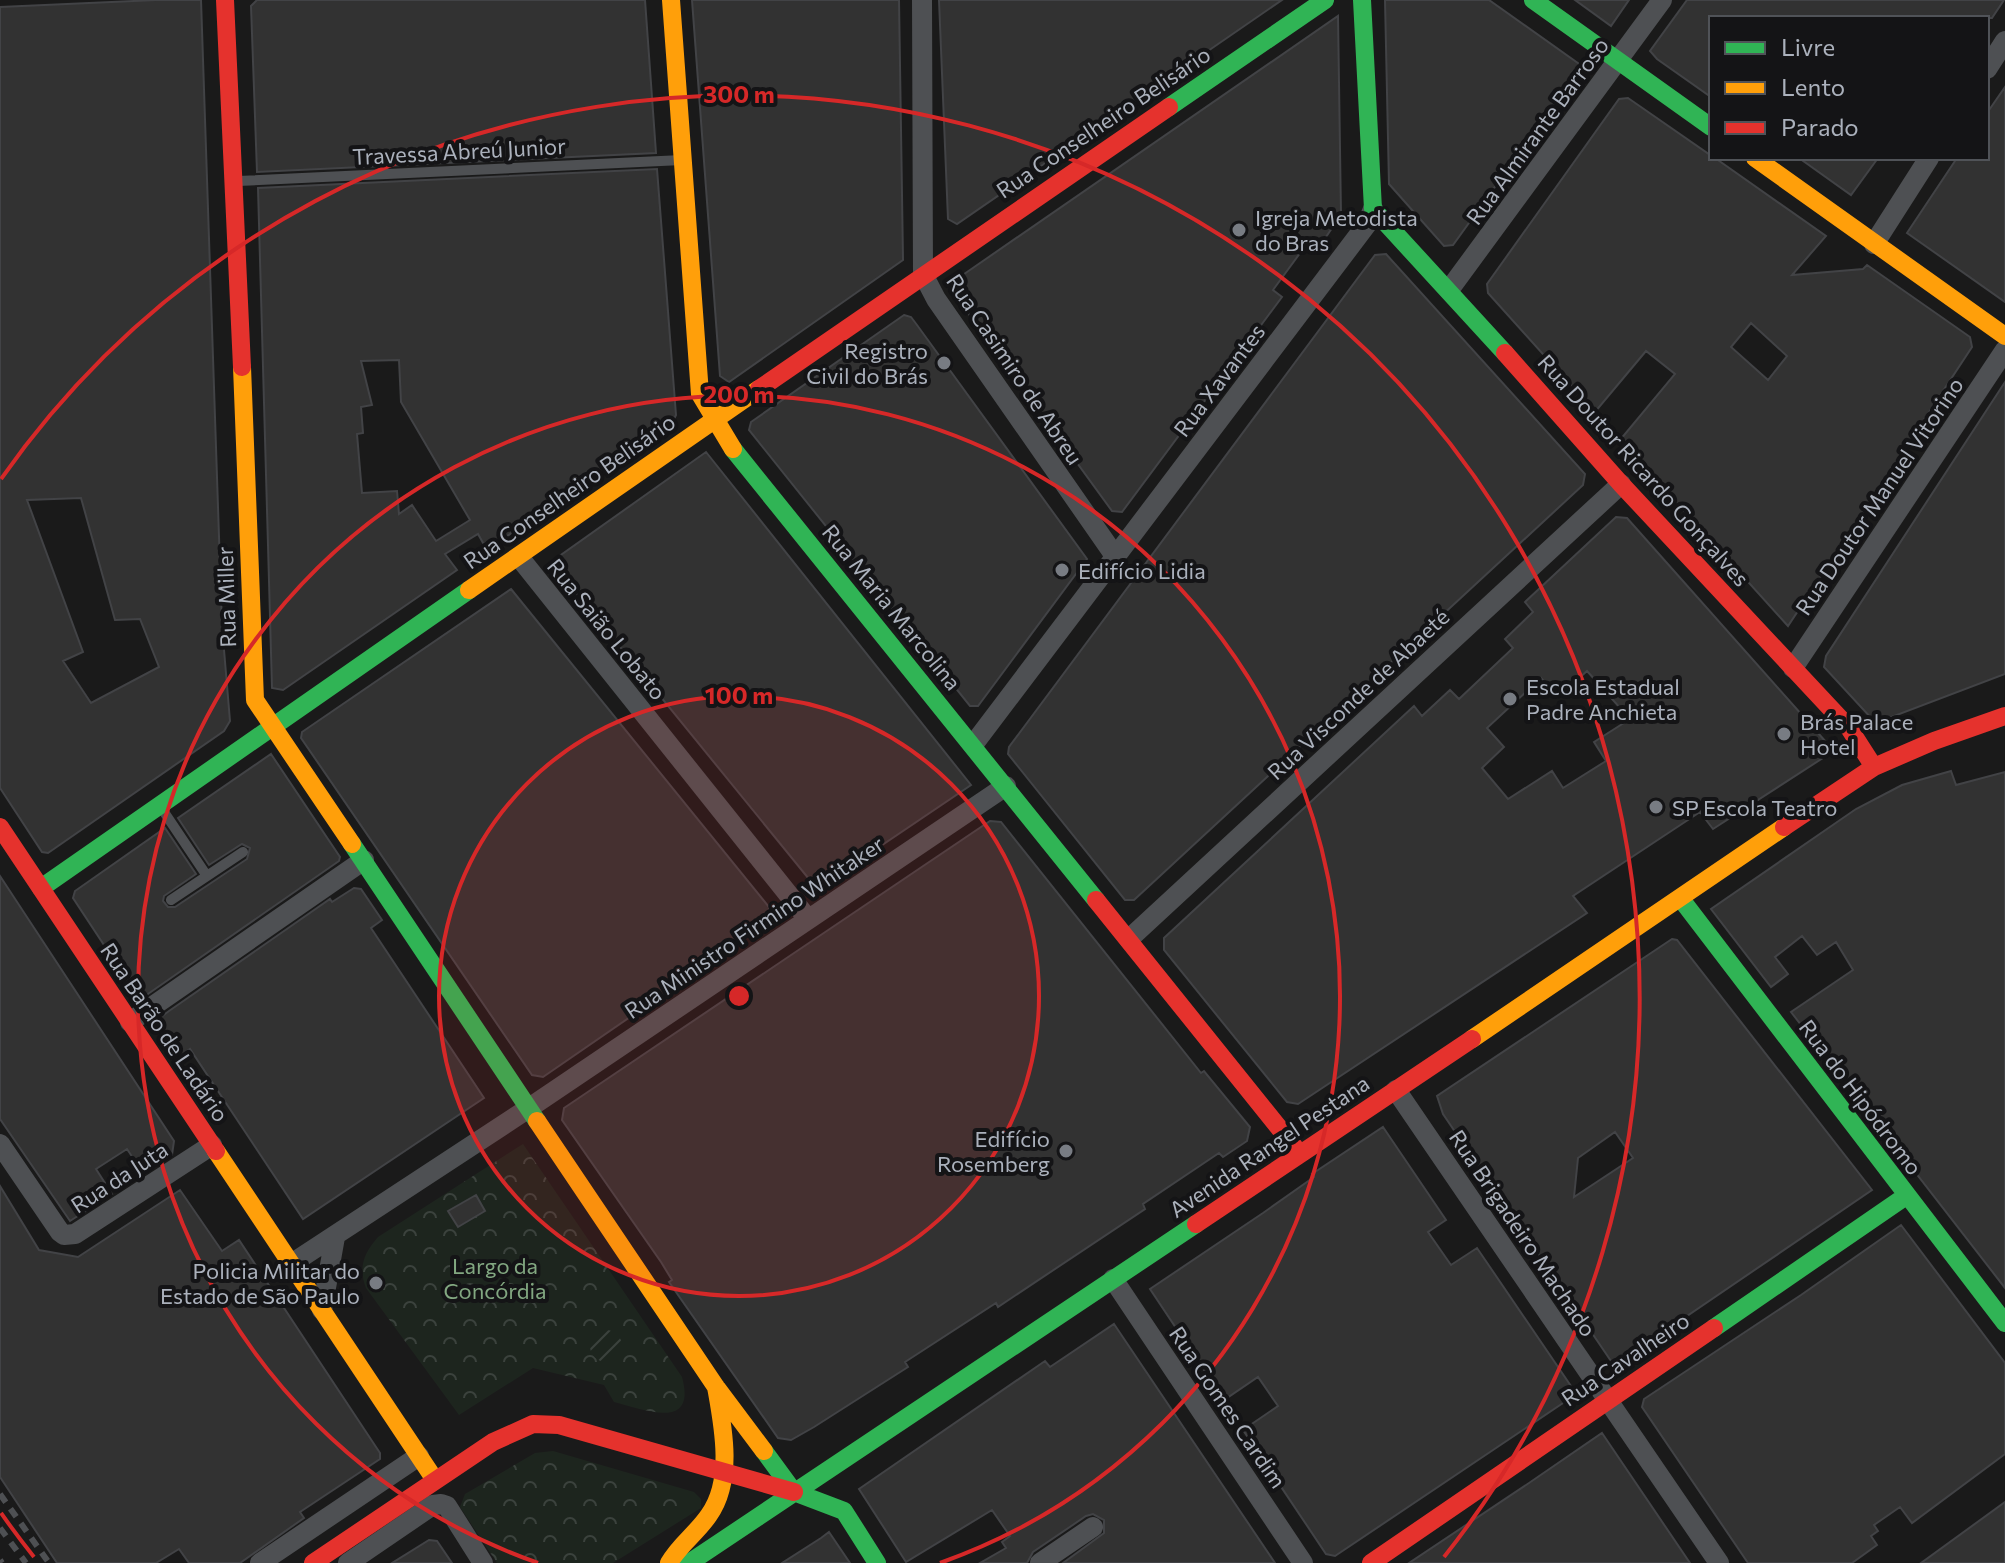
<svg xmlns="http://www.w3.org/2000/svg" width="2005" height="1563" font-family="Commissioner,sans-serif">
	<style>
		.park { fill: url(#park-crowns) }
		.garden { fill: url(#garden-furrows) }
		.building { fill: #323232; stroke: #424346; stroke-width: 2; fill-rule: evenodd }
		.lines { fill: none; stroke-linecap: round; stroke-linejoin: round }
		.lane { stroke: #4e5053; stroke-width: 10 }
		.street { stroke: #4e5053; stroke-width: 20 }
		.fast { stroke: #30b455; stroke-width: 18 }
		.slow { stroke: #ff9f0a; stroke-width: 18 }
		.jam { stroke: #e5322d; stroke-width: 18 }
		.rail { stroke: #4e5053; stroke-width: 6; stroke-dasharray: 10 8; stroke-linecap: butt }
		.ring { fill: none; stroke: #d62828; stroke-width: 4 }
		.poi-dot { fill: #787c83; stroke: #141416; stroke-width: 3 }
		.labels { text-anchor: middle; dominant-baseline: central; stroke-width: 8; stroke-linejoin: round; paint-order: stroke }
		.street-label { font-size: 22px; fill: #abb1bc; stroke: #141416 }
		.poi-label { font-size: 22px; fill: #abb1bc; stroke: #141416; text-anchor: start }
		.park-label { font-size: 22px; fill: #82a781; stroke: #141416 }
		.centre { fill: #d62828; stroke: #141416; stroke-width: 4 }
		.ring-label { font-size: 24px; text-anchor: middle; font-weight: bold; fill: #d62828; stroke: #141416; stroke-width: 8; stroke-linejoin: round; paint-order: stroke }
	</style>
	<defs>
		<pattern id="park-crowns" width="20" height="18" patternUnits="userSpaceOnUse" patternTransform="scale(2)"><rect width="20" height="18" fill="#1d251e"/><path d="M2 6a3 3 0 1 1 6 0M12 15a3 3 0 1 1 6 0" fill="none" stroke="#3b423d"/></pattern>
		<pattern id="garden-furrows" width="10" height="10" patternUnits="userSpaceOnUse" patternTransform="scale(2)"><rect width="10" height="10" fill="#1d251e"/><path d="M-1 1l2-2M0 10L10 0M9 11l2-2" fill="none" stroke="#3b423d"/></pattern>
	</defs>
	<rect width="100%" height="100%" fill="#1a1a1a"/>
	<path class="park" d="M523 1144 682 1377C697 1432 643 1409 614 1402L604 1385 533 1368 459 1415 366 1288C358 1267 364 1253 378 1237Z
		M553 1451 694 1492 701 1499V1508L613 1563H497L460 1507 465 1494 535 1453Z"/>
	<path class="garden" d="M590 1346a16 16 0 1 1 32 0a16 16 0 1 1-32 0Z"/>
	<path class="building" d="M156 0H201L222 626 230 721 224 731 48 853 42 852 0 788V7ZM81 498 115 620 140 619 159 667 91 703 63 661 83 652 27 500Z
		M257 0H645L656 153 257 172 251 6Z
		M692 0H899L903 260 729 382 720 376Z
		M939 0H1282L957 224 948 219Z
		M1385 0H1489L1582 66 1453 245 1444 246 1389 184Z
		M1575 0H1629L1611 26Z
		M1687 0H2004L1992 18H1711V97L1657 59 1650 51Z
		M1338 16 1341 215 1315 253 1306 245 1273 290 1282 297 1122 512 1112 511 952 291 954 281Z
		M2005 87V302L1907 233 1957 158H1987V113Z
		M1628 98 1710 155 1711 158H1715L1826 236 1792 275 1863 269 1867 265 1970 337 1972 347 1788 626 1620 440 1675 374 1646 351 1595 412 1488 293 1487 284 1619 99ZM1751 323 1787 356 1768 380 1731 347Z
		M1799 158H1878L1851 195Z
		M657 169 676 415 673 421 487 550 478 534 445 554 457 570 283 690 272 688 258 188ZM399 360 401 402 470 520 436 541 412 505 399 514 397 491 362 493 357 434 363 433 361 407 372 405 361 361Z
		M1386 254 1585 474 1583 485 1134 900H1125L1008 754 1009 747 1375 255Z
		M904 315 911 317 917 325 1087 559 978 706H970L749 430 751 422Z
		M2005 382V674L1881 721 1873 720 1824 667 1826 656Z
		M706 452 971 785 823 885 813 884 551 562Z
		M1616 517 1627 518 1826 742V756L1713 829 1700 812 1573 896 1587 913 1298 1104 1287 1102 1164 950V938L1414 706 1422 716 1450 690 1459 699 1513 648 1505 639 1533 612 1525 602ZM1587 671 1630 719 1594 742 1606 761 1563 788 1552 771 1508 799 1482 768 1504 747 1487 728 1541 678 1558 697Z
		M511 589 769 907 768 922 543 1077 532 1075 301 738 302 732Z
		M271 754 340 857 339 861 145 996 137 995 73 898 75 891 165 828 196 874 164 896 163 901 168 907H175L247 859 250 848 242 844 209 865 178 818Z
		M1951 771 1956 785 2005 772V1288L1791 1012 1853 970 1836 942 1817 955 1802 936 1775 957 1788 974 1771 987 1711 909 1856 809 1902 785Z
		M990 821 1001 822 1201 1073 1204 1071 1250 1127 1247 1141 1223 1157 1219 1153 1143 1204 1145 1209 998 1307 996 1303 905 1362 908 1367 814 1427 791 1440 778 1438 669 1282 672 1280 661 1262 562 1120 564 1108Z
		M0 876 174 1141 172 1155 143 1173 127 1149 96 1169 112 1194 70 1221 0 1119Z
		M354 888 361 889 382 920 371 928 484 1098 303 1219 190 1049 176 1059 155 1029 157 1020 169 1011 330 899 332 902Z
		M1672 939 1677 940 1872 1190 1621 1361H1611L1443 1114 1437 1096ZM1615 1132 1633 1158 1574 1197 1578 1158Z
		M1383 1127 1446 1220 1428 1232 1451 1265 1477 1248 1573 1389 1572 1397 1335 1556 1326 1554 1243 1430 1278 1406 1258 1377 1224 1400 1150 1289 1263 1213 1314 1177 1312 1174Z
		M0 1186 39 1250 78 1257 180 1190 222 1251 239 1240 380 1453V1459L300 1512 304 1518 240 1563H189L179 1549 156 1563H57L0 1477Z
		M476 1195 485 1211 458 1227 448 1211Z
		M1901 1225 2005 1363V1454L1912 1523 1900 1507 1874 1525 1878 1531 1871 1536 1877 1545 1852 1563H1748L1642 1407 1644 1399 1801 1295Z
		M1114 1324 1275 1563H1063L1104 1533V1520L1093 1514 1086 1516 1033 1552 1027 1563H980L1006 1548 1002 1542 1010 1536 992 1510 906 1562 859 1489 1045 1361 1050 1367Z
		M1602 1433 1690 1563H1409L1529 1483Z
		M2005 1502V1563H1921Z
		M829 1532 850 1563H782L821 1538Z
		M429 1540 437 1541 452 1563H392Z"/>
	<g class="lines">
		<path class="lane" d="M238 181 682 160
			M160 806 207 876
			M171 900 243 852"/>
		<path class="street" d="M922 0 923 274 936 299 1115 556
			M1987 69 2005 41
			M1874 244 1929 158
			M1449 290 1662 0
			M519 557 808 919
			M1793 668 2005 350
			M973 745 1367 224 1373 209
			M1129 939 1621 484
			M130 1022 364 860
			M1396 1090 1719 1563
			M0 1144 60 1232 64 1235 75 1234 212 1145
			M291 1264 529 1108 1006 786
			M1113 1279 1303 1563
			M322 1310 335 1237
			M260 1563 419 1456
			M348 1563 433 1505 441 1504 447 1506 483 1563
			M1040 1563 1093 1527"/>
		<path class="fast" d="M1362 0 1373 209 1505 353
			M1533 0 1711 127
			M1169 107 1325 0
			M733 449 1096 900
			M352 844 537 1121
			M41 888 469 590
			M1681 899 2005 1323
			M1714 1328 1906 1196
			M764 1451 794 1492 844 1511 877 1563
			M689 1563 1196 1224"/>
		<path class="slow" d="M671 0 700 394 733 449
			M1755 158 2005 336
			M242 367 255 700 352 844
			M469 590 759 389
			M1472 1039 1784 827
			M537 1121 716 1387 764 1451
			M216 1151 435 1480
			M669 1563C680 1544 697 1533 709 1515 734 1480 723 1426 716 1387"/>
		<path class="jam" d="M225 0 242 367
			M1505 353 1621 484 1849 728 1874 767
			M759 389 1169 107
			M0 827 216 1151
			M1784 827 1874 767 1934 741 2005 716
			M1096 900 1300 1154
			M1196 1224 1472 1039
			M313 1563 493 1442 533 1424 559 1425 794 1492
			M1371 1563 1714 1328"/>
		<path class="rail" d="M0 1494 49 1563
			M0 1528 26 1563
			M0 1560 2 1563"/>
	</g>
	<circle cx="739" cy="996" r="300" fill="#d62828" fill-opacity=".12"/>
	<g class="ring">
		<circle cx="739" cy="996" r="300"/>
		<path d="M538 1563A601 601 0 1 1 940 1563"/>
		<path d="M34 1557A901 901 0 0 1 1 1513M1 479A901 901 0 1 1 1444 1557"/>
	</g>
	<g class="poi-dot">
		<circle cx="1239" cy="230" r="8"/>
		<circle cx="944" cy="363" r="8"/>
		<circle cx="1062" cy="570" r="8"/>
		<circle cx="1510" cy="699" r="8"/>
		<circle cx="1784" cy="734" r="8"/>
		<circle cx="1656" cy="807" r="8"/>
		<circle cx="1066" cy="1151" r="8"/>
		<circle cx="376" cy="1283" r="8"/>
	</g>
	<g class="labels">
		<g class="street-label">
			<text transform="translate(1103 122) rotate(-34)">Rua Conselheiro Belisário</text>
			<text transform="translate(1537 131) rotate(-54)">Rua Almirante Barroso</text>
			<text transform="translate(459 151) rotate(-3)">Travessa Abreú Junior</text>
			<text transform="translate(1015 369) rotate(56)">Rua Casimiro de Abreu</text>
			<text transform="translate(1219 380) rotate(-53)">Rua Xavantes</text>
			<text transform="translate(1644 470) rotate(48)">Rua Doutor Ricardo Gonçalves</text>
			<text transform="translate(569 491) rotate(-35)">Rua Conselheiro Belisário</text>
			<text transform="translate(1879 496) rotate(-56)">Rua Doutor Manuel Vitorino</text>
			<text transform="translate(226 597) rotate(-92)">Rua Miller</text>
			<text transform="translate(892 607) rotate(51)">Rua Maria Marcolina</text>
			<text transform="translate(607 629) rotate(51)">Rua Saião Lobato</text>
			<text transform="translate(1358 694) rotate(-43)">Rua Visconde de Abaeté</text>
			<text transform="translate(754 927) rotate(-34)">Rua Ministro Firmino Whitaker</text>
			<text transform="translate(165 1032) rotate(56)">Rua Barão de Ladário</text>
			<text transform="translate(1861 1097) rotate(53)">Rua do Hipódromo</text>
			<text transform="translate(1269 1146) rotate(-34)">Avenida Rangel Pestana</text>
			<text transform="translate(119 1177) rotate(-33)">Rua da Juta</text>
			<text transform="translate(1523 1233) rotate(56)">Rua Brigadeiro Machado</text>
			<text transform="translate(1625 1359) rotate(-34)">Rua Cavalheiro</text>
			<text transform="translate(1228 1407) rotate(56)">Rua Gomes Cardim</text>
		</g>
		<g class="poi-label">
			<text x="1255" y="217">Igreja Metodista<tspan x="1255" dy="25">do Bras</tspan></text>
			<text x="928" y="350" text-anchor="end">Registro<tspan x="928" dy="25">Civil do Brás</tspan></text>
			<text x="1078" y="570">Edifício Lidia</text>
			<text x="1526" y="686">Escola Estadual<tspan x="1526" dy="25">Padre Anchieta</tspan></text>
			<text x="1800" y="721">Brás Palace<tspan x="1800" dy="25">Hotel</tspan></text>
			<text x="1672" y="807">SP Escola Teatro</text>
			<text x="1050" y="1138" text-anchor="end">Edifício<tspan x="1050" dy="25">Rosemberg</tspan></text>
			<text x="360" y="1270" text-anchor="end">Policia Militar do<tspan x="360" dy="25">Estado de São Paulo</tspan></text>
		</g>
		<g class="park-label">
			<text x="495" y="1265">Largo da<tspan x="495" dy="25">Concórdia</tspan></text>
		</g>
	</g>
	<circle cx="739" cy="996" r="12" class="centre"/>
	<g class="ring-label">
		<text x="739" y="103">300 m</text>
		<text x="739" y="403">200 m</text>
		<text x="739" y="704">100 m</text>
	</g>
	<rect x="1709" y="16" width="280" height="144" fill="#141416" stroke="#505358" stroke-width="2"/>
	<rect x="1725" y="42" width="40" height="12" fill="#30b455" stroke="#505358" stroke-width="2"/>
	<text x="1781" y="56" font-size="24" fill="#abb1bc">Livre</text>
	<rect x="1725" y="82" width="40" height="12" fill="#ff9f0a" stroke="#505358" stroke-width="2"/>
	<text x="1781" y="96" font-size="24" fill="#abb1bc">Lento</text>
	<rect x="1725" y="122" width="40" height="12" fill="#e5322d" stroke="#505358" stroke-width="2"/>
	<text x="1781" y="136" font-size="24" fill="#abb1bc">Parado</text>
</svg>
